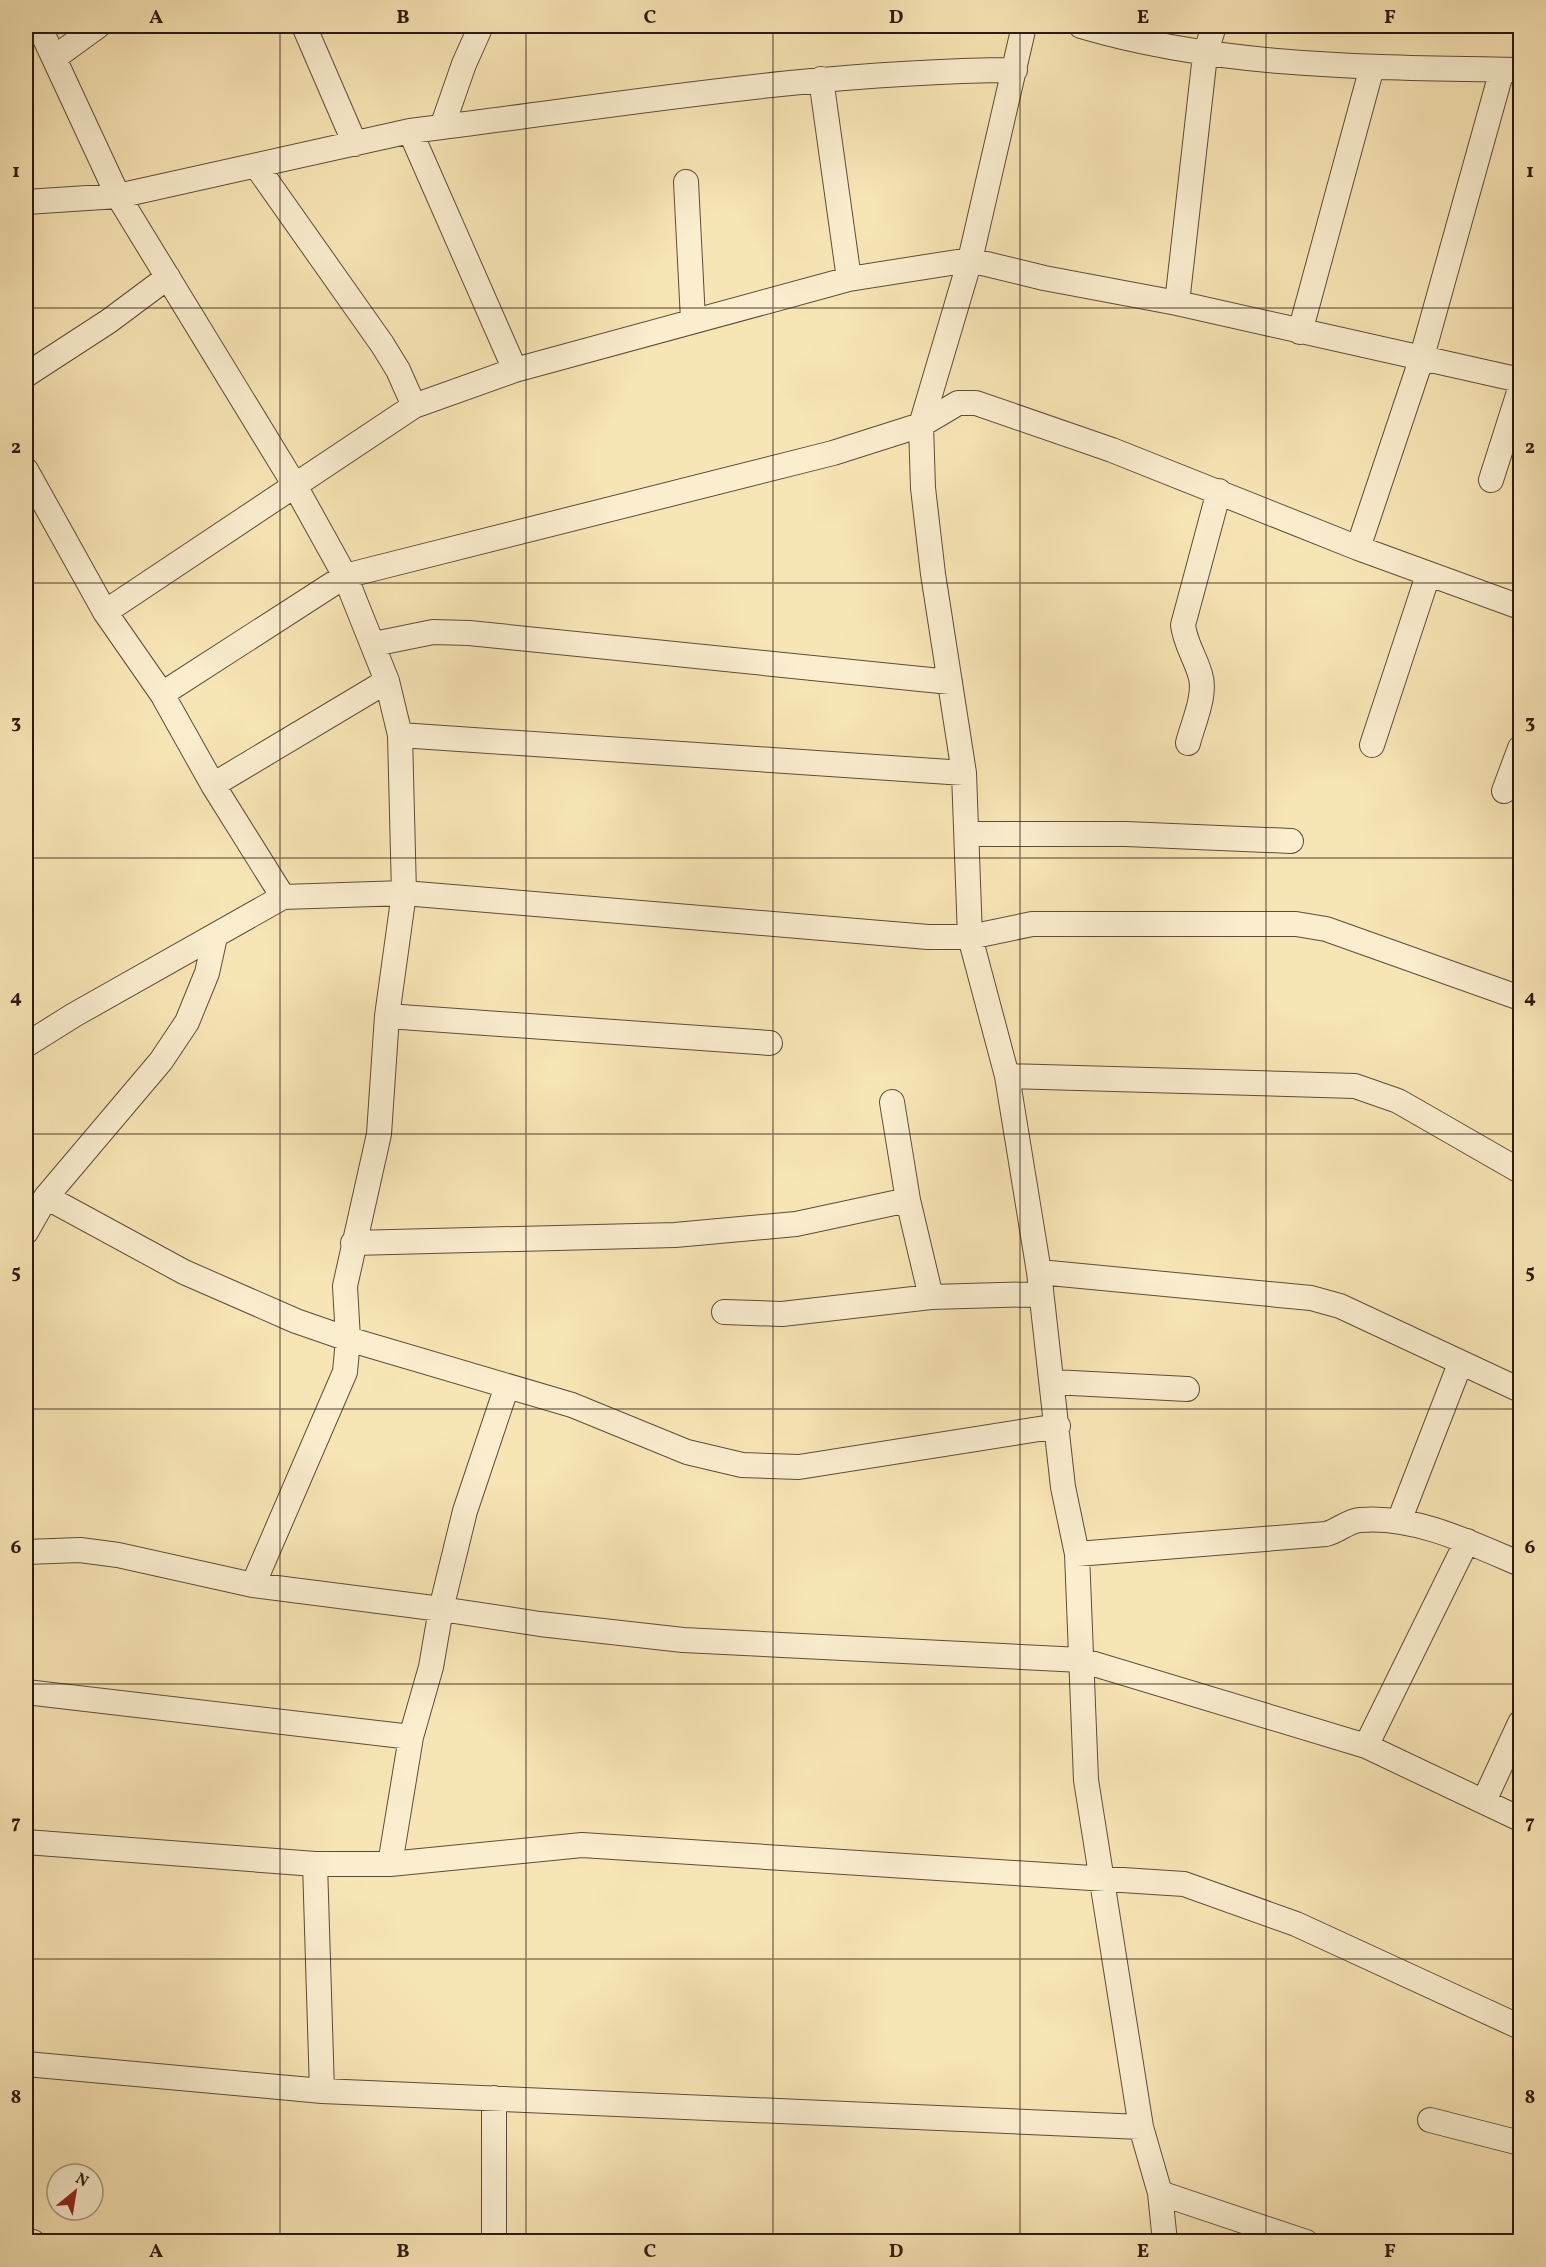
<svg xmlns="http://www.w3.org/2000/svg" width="1546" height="2267" font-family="Vollkorn,serif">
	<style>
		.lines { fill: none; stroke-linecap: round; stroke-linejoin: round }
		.street-casing { stroke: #5f4c38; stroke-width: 26 }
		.street { stroke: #faeecf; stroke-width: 24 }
		.grid { fill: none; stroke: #2c190f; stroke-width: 1.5; stroke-opacity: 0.55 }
		.neatline { fill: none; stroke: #2c190f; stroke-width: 2 }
		.grid-label { font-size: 20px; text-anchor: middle; font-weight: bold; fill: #2c190f }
	</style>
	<rect width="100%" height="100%" fill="#f8e5b5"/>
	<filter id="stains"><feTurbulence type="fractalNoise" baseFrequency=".00333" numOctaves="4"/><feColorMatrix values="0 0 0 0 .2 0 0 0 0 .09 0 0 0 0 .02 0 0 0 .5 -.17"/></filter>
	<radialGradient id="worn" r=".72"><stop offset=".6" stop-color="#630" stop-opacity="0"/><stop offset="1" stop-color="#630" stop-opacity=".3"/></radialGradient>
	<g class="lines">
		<g class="street-casing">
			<path id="street" d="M39 26 118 196 294 484 345 576 387 681 400 735 404 893 387 1016 379 1134 345 1286 348 1339 345 1372 253 1585
				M304 26 355 144
				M1024 26 970 260 921 425 923 488 933 574 964 773 970 937 1007 1076 1039 1272 1063 1487 1077 1554 1086 1780 1141 2127 1160 2193 1165 2242
				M1081 26C1223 68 1373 67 1520 70
				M54 58 98 26
				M821 79 849 279
				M442 127 464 64 481 26
				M410 131 515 370
				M257 167 382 344 398 370 414 406
				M686 182 693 320
				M26 202 118 196 410 131 442 127C632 103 823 71 1015 70
				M1177 303 1205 55 1214 26
				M1300 332 1372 67
				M26 375 109 321 168 277
				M26 470 105 612 162 694 213 785 283 897
				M1491 480 1520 389
				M1358 548 1421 360 1502 70
				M105 612 414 406 515 370 849 279 970 260 1044 278 1177 303 1520 380
				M374 644 433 632 469 633 950 682
				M162 694 345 576 833 453 921 425 958 403H976L1112 450 1358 548 1520 607
				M400 735 964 773
				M1188 743C1193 723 1207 694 1200 674 1195 657 1185 643 1183 625L1219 491
				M1372 745 1428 575
				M213 785 387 681
				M1504 791 1520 748
				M967 834H1126L1291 841
				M387 1016 770 1043
				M26 1045 74 1015 283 897 404 893 928 937H970L1032 924H1296L1326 929 1520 998
				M1007 1076 1355 1086 1398 1101 1520 1171
				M46 1197 184 1272 296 1321 348 1339 572 1405 687 1452 742 1465 799 1467 1058 1426
				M908 1200 931 1297
				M26 1232 46 1197 161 1061 187 1022 207 973 215 937
				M353 1243 675 1235 796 1224 908 1200 892 1102
				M1039 1272 1311 1298 1340 1306 1520 1390
				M724 1312 782 1314 931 1297 1040 1294
				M1053 1382 1187 1389
				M1399 1521 1460 1364
				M26 1552 80 1550 118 1555 253 1585 441 1609 465 1511 507 1386
				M1077 1554 1326 1534C1338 1531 1348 1521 1360 1520 1414 1515 1471 1543 1520 1564
				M26 1692 411 1737
				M1366 1746 1467 1541
				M1484 1801 1520 1723
				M26 1842 315 1864H390L582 1845 1184 1884 1296 1924 1520 2027
				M315 1864 322 2091
				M390 1864 411 1737 431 1667 441 1609 540 1624 683 1640 1081 1660 1366 1746 1520 1819
				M26 2064 322 2091 1141 2127
				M1430 2120 1520 2143
				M1160 2193 1306 2242
				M26 2240 33 2242
				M494 2242V2098"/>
		</g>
		<use href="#street" class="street"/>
	</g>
	<path class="grid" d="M280 26V2242M526 26V2242M773 26V2242M1020 26V2242M1266 26V2242M26 308H1520M26 583H1520M26 858H1520M26 1134H1520M26 1409H1520M26 1684H1520M26 1959H1520"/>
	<rect width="1546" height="2267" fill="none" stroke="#f8e5b5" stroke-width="66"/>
	<g transform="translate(75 2192) rotate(30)"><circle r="28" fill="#faeecf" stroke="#a89982" stroke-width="1.5"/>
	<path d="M0-4.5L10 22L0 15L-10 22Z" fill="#8f2418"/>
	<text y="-9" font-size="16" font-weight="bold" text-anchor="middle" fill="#2c190f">N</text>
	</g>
	<rect x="33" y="33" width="1480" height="2201" class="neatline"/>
	<g class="grid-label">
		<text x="156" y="23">A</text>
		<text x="403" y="23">B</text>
		<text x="650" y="23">C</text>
		<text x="896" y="23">D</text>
		<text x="1143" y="23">E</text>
		<text x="1390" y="23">F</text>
		<text x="16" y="177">1</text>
		<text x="1530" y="177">1</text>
		<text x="16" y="453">2</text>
		<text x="1530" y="453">2</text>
		<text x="16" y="728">3</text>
		<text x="1530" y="728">3</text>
		<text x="16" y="1003">4</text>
		<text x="1530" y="1003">4</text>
		<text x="16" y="1278">5</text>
		<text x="1530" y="1278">5</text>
		<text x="16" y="1553">6</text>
		<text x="1530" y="1553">6</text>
		<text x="16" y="1828">7</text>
		<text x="1530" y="1828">7</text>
		<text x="16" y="2103">8</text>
		<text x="1530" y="2103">8</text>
		<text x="156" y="2257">A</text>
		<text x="403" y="2257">B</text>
		<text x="650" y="2257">C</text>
		<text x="896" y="2257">D</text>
		<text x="1143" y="2257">E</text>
		<text x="1390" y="2257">F</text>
	</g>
	<rect width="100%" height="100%" filter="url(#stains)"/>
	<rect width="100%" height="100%" fill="url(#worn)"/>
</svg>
